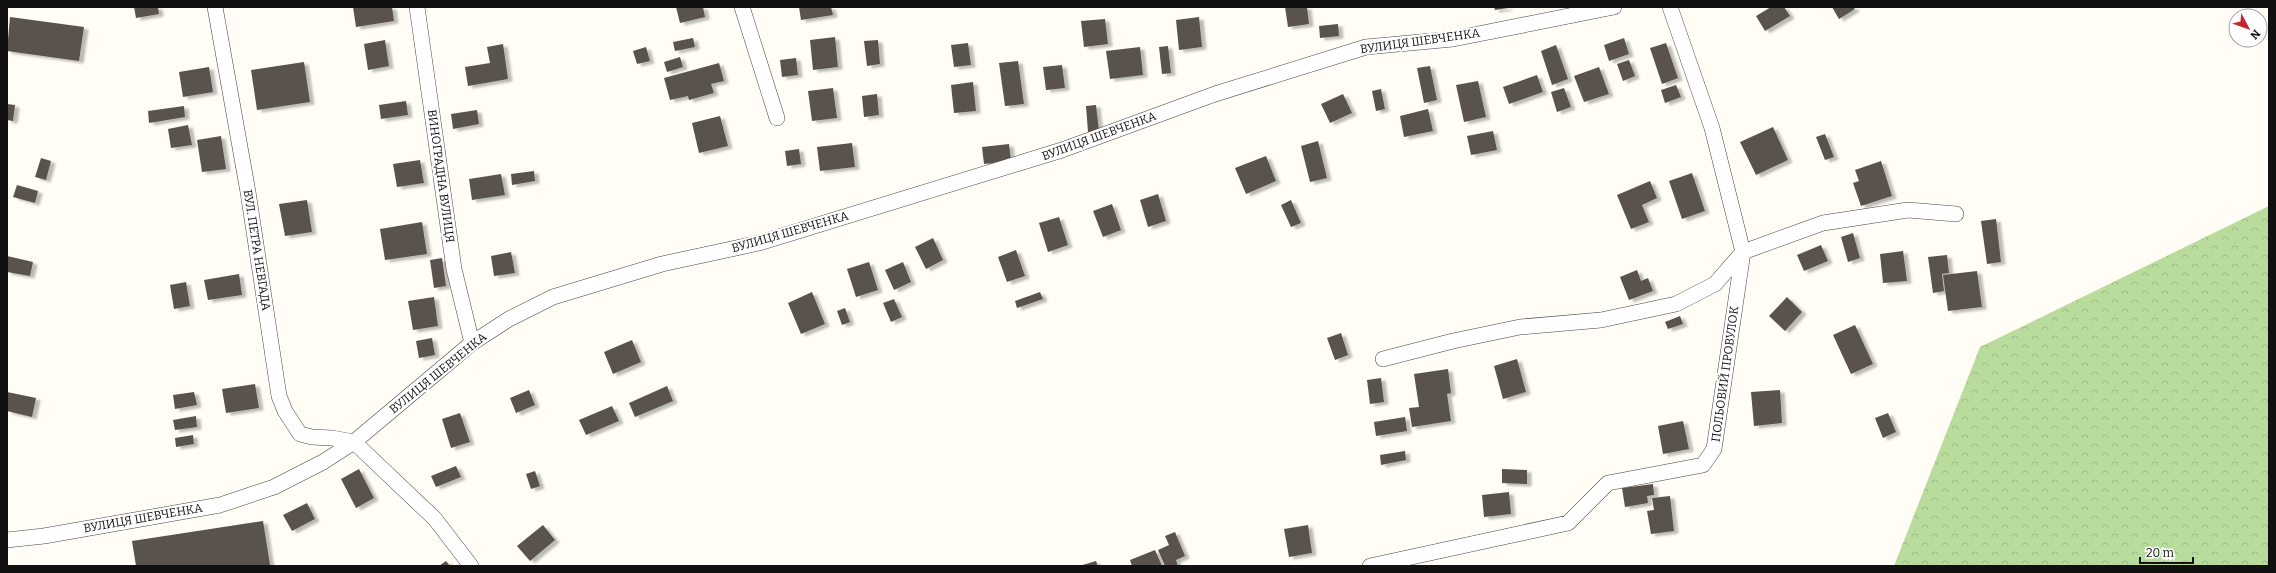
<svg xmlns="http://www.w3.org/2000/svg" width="2276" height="573" font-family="Bitter,serif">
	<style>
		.forest { fill: url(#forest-crowns) }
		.building { fill: #5a524d; filter: url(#shadow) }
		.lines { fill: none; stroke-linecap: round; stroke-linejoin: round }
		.minor-casing { stroke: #444; stroke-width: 16 }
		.minor { stroke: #fff; stroke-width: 15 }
		.labels { text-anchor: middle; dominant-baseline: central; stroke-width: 4; stroke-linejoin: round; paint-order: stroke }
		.street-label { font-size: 12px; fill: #111; stroke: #fff }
	</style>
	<defs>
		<pattern id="forest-crowns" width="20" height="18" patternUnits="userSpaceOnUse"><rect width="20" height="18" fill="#b9dc9c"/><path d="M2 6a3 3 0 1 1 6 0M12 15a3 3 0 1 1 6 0" fill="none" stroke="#9ebc85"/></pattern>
		<filter id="shadow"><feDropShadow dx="4.5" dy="2.5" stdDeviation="1" flood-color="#0004"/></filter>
	</defs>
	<rect width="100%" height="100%" fill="#fffdf5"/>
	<path class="forest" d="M2269 206V566H1894L1980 347Z"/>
	<path class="building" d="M134 7H158L159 14 136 18Z
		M353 7H392L394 21 356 27Z
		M676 7H703L705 17 680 23Z
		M799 7H831L833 15 801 20Z
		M1285 7H1307L1309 24 1288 27Z
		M1494 7H1508V8L1495 10Z
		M1771 7H1784L1790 16 1765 31 1756 16Z
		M1832 7H1853L1855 9 1839 19Z
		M10 17 84 27 79 61 7 51Z
		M1199 17 1202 47 1179 50 1176 20Z
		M1105 19 1108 44 1084 47 1081 21Z
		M1338 24 1339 36 1320 38 1319 26Z
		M835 37 838 67 813 70 810 40Z
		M693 38 695 47 675 51 673 42Z
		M1624 38 1629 54 1609 61 1604 45Z
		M385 40 389 66 368 70 364 44Z
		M878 40 880 64 867 66 864 41Z
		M968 43 971 65 954 67 951 45Z
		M1666 43 1678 78 1662 84 1650 48Z
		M503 44 508 79 468 86 465 67 490 63 487 47Z
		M1556 45 1568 79 1552 85 1541 51Z
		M1168 46 1171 73 1162 74 1159 47Z
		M646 47 650 61 637 64 633 51Z
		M1140 47 1143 75 1110 79 1106 51Z
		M680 57 683 67 667 72 664 62Z
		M796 58 798 75 782 77 780 60Z
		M1629 60 1635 76 1623 81 1617 64Z
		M1018 61 1024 104 1005 106 999 63Z
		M304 62 310 102 257 110 251 70Z
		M719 63 724 81 711 84 714 93 689 100 688 96 670 100 664 78Z
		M1062 65 1065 88 1046 90 1043 67Z
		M1430 66 1437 100 1424 103 1417 68Z
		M209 67 213 92 183 97 179 72Z
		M1599 67 1609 94 1584 102 1574 76Z
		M1537 75 1543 92 1509 104 1503 87Z
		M1478 81 1486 117 1464 122 1456 85Z
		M973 82 976 111 954 113 951 85Z
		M1676 85 1681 97 1665 103 1661 90Z
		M833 88 837 118 812 121 808 91Z
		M1564 88 1571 107 1557 112 1551 92Z
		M1381 89 1385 109 1376 111 1372 91Z
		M877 94 879 115 864 117 862 96Z
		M1343 94 1352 113 1330 123 1321 104Z
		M406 101 408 115 381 119 379 105Z
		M7 104 15 105 13 121 7 120Z
		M1096 105 1099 131 1088 132 1086 106Z
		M184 106 185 117 149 123 148 111Z
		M1428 109 1433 131 1404 137 1400 116Z
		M477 110 479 124 453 129 451 114Z
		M720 116 728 146 699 153 692 123Z
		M188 125 192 145 171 148 168 129Z
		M1773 127 1788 160 1756 175 1740 142Z
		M1493 131 1497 150 1471 155 1467 136Z
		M1825 134 1834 157 1825 160 1816 137Z
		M221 136 226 169 202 172 197 140Z
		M1318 141 1327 178 1310 182 1301 146Z
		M852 143 855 167 820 171 817 147Z
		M1009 144 1011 161 984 164 982 147Z
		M799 149 801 164 787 166 785 151Z
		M1266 156 1276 181 1246 194 1235 168Z
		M41 158 51 161 46 180 35 177Z
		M420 160 424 183 397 187 393 164Z
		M1881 161 1892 196 1861 206 1853 183 1859 181 1855 170Z
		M534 171 535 181 512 185 511 174Z
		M1692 173 1705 211 1682 219 1669 181Z
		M501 174 505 195 472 200 469 179Z
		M1650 181 1657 198 1642 205 1649 222 1631 229 1617 195Z
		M17 185 38 191 35 203 13 197Z
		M1158 194 1166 221 1148 227 1140 200Z
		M307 200 312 232 285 236 279 204Z
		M1291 200 1301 223 1291 227 1281 205Z
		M1112 204 1121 230 1103 237 1093 211Z
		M1059 217 1068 245 1048 252 1039 223Z
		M1996 219 2001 262 1987 264 1981 221Z
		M422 222 427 254 385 260 380 229Z
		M1853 233 1860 258 1848 262 1841 237Z
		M933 238 943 260 926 269 915 247Z
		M1821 245 1828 261 1804 271 1797 255Z
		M1016 250 1025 276 1007 282 998 257Z
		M1903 251 1907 281 1883 283 1880 254Z
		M511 252 515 273 494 276 491 256Z
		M1947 255 1949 273 1942 274 1944 291 1933 293 1928 257Z
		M7 256 33 262 30 276 7 272Z
		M442 258 446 286 434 288 430 260Z
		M869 262 878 290 856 297 847 269Z
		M903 262 911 282 894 290 885 270Z
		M1637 270 1641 281 1648 278 1653 291 1629 300 1620 277Z
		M1977 271 1982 307 1948 311 1943 275Z
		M239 274 242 295 208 300 204 280Z
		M186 282 190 306 174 309 170 285Z
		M812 292 825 324 801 334 788 303Z
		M1040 292 1043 299 1017 308 1015 301Z
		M434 297 438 326 413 330 408 301Z
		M1787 297 1802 312 1785 331 1769 316Z
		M894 299 902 317 891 322 883 303Z
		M845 308 850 322 842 325 837 311Z
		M1680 316 1683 324 1668 329 1665 322Z
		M1855 325 1873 364 1851 374 1833 335Z
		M1341 333 1348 355 1335 360 1327 338Z
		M432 338 435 355 419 358 416 341Z
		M632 340 641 362 613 374 604 352Z
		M1517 359 1526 392 1503 399 1494 366Z
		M1448 369 1451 393 1447 394 1451 421 1412 427 1409 408 1419 407 1414 374Z
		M1381 378 1384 402 1370 404 1367 380Z
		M255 384 259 408 226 413 222 389Z
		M667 386 673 401 635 417 629 403Z
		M529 390 535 405 516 413 510 398Z
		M1780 390 1782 423 1754 426 1751 392Z
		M7 392 36 398 32 417 7 411Z
		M194 392 197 405 175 409 173 395Z
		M612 406 619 421 586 435 579 420Z
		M460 413 470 442 451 448 442 419Z
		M1888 413 1896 432 1883 438 1875 418Z
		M196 416 197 427 175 430 173 420Z
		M1405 417 1407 431 1376 436 1374 422Z
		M1683 421 1689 449 1663 454 1658 426Z
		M193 435 194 444 176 447 175 438Z
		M1405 451 1406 460 1381 465 1380 455Z
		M456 466 461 477 436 487 431 476Z
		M359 469 374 498 356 508 341 479Z
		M1502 469 1527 470V484L1502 483Z
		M535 471 540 486 531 489 526 474Z
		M1653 484 1654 495 1647 496 1648 503 1625 507 1622 488Z
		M1509 492 1511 514 1484 517 1482 495Z
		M1670 496 1674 531 1651 534 1647 511 1654 510 1652 498Z
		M307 503 315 519 292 531 283 515Z
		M263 521 270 565 136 566 132 541Z
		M543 525 555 540 530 561 517 546Z
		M1308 525 1312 553 1289 557 1284 529Z
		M1175 532 1185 556 1176 560 1178 566H1165L1158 550 1169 545 1165 536Z
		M1155 550 1162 566H1132L1130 560Z
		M446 561 450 566H439Z
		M1096 561 1098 566H1079Z"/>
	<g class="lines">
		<g class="minor-casing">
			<path id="minor" d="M215 7 248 192 279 396 285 411 300 434 312 437 332 438 354 442 435 519 471 566
				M417 7 454 269 472 343
				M742 7 777 118
				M1383 359 1453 341 1520 327 1601 320 1676 304 1715 284 1743 252 1823 223 1908 210 1956 214
				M7 540 44 536 220 505 274 487 323 462 354 442 472 343 509 319 553 297 662 264 759 243 1062 150 1215 94 1366 47 1453 39 1614 7
				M1370 566 1568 523 1608 483 1703 465 1714 449 1743 252 1712 128 1670 7"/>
		</g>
		<use href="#minor" class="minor"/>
	</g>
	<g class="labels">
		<g class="street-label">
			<text transform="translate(1420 41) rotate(-8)">ВУЛИЦЯ ШЕВЧЕНКА</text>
			<text transform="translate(1099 136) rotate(-20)">ВУЛИЦЯ ШЕВЧЕНКА</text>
			<text transform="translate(441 176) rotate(82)">ВИНОГРАДНА ВУЛИЦЯ</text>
			<text transform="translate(790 232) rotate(-16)">ВУЛИЦЯ ШЕВЧЕНКА</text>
			<text transform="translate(257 250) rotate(81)">ВУЛ. ПЕТРА НЕВГАДА</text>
			<text transform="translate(438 373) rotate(-39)">ВУЛИЦЯ ШЕВЧЕНКА</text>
			<text transform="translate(1725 374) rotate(-82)">ПОЛЬОВИЙ ПРОВУЛОК</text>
			<text transform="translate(143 518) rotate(-10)">ВУЛИЦЯ ШЕВЧЕНКА</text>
		</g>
	</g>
	<rect width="2276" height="573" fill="none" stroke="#111111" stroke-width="16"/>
	<g transform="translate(2248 28) rotate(131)"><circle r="19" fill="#ffffff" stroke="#a0a0a0"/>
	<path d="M0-3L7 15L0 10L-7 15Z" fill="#c4262e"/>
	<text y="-6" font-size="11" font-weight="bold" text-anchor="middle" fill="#111111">N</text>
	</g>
	<path d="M2140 557v6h53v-6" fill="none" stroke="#111111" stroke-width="2"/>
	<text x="2146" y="557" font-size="12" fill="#111111" stroke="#ffffff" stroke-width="3" paint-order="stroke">20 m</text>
</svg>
